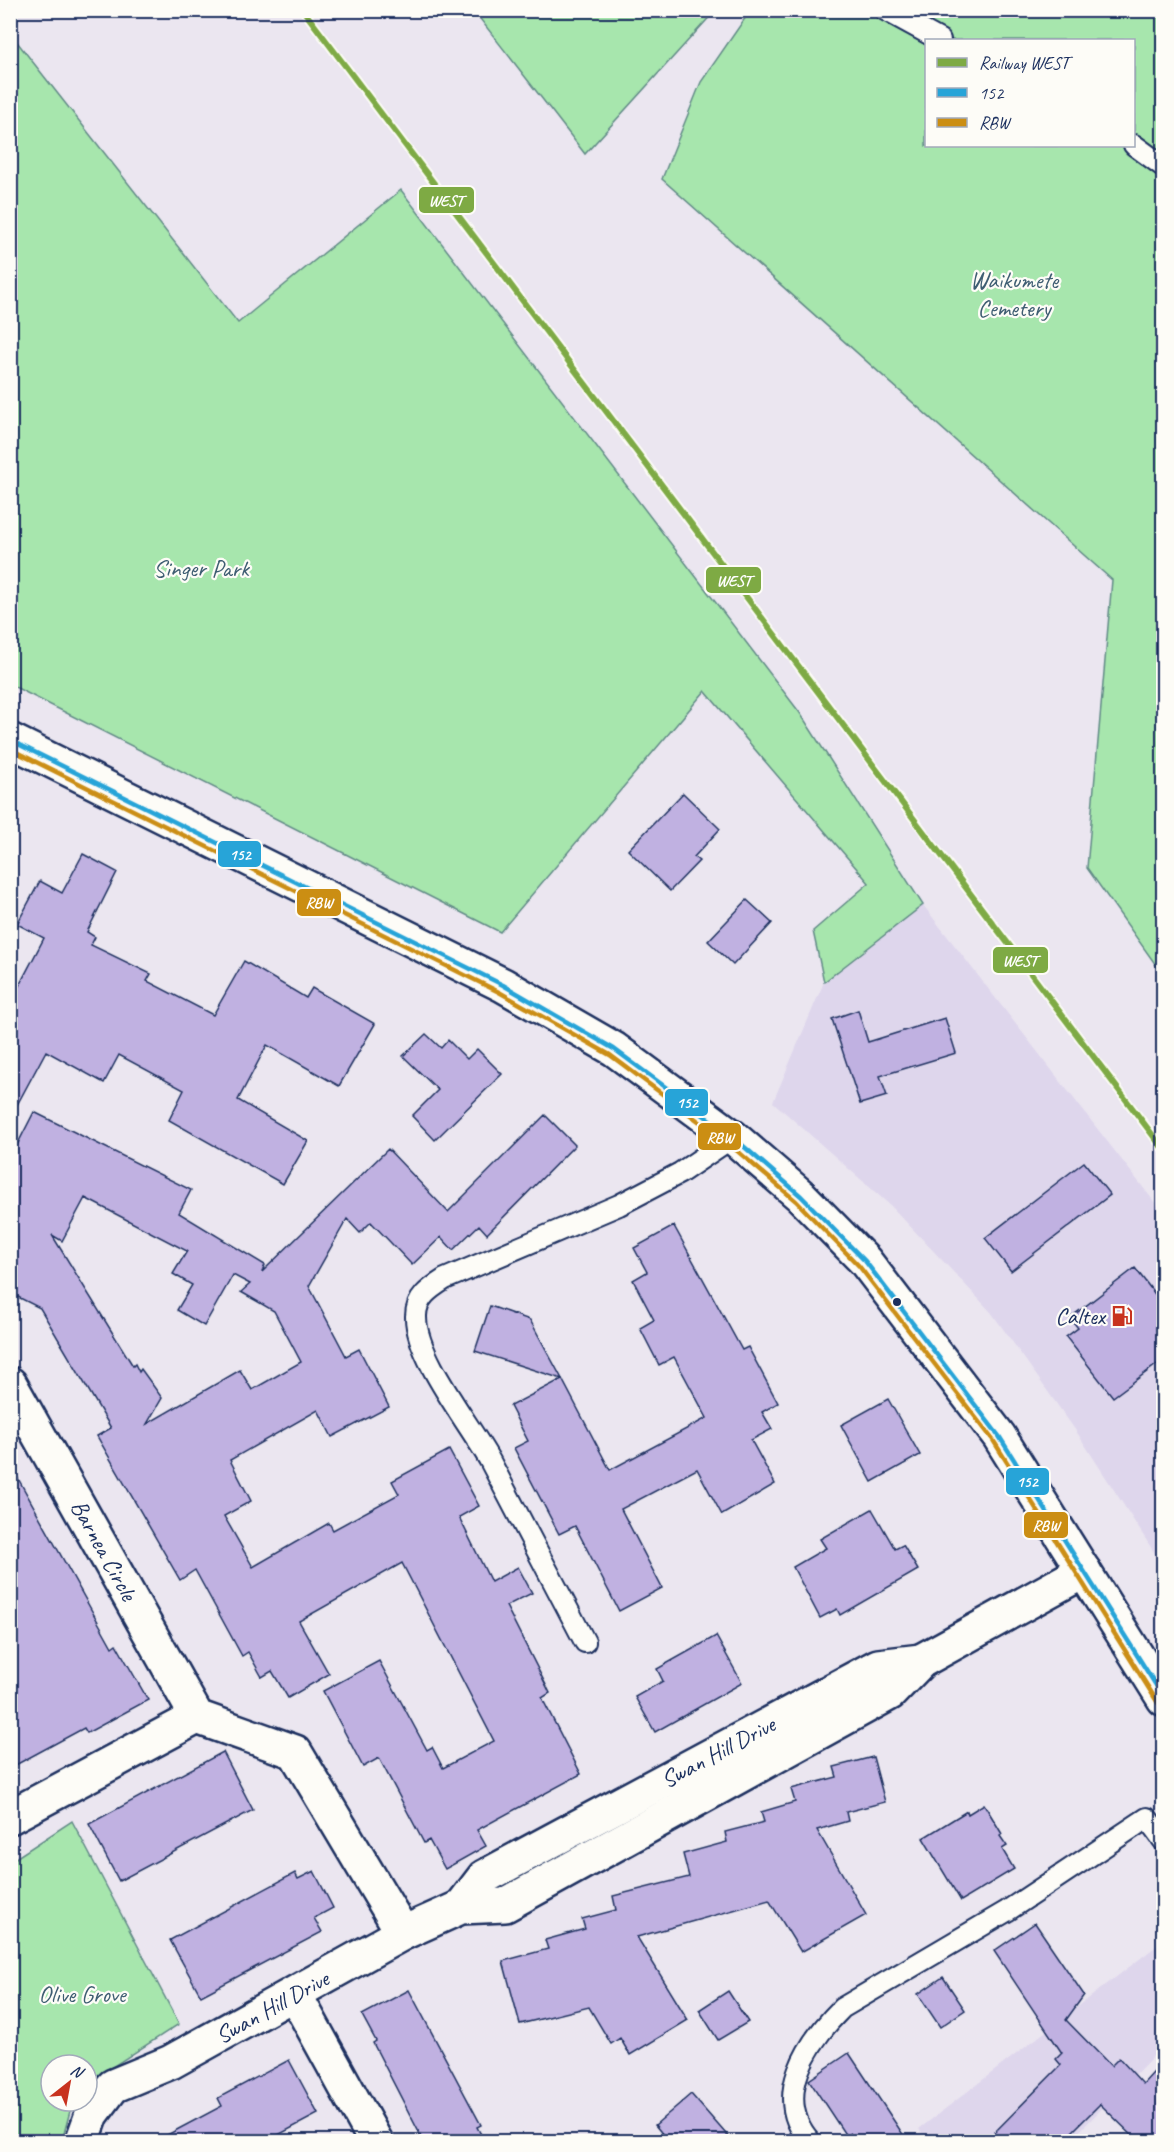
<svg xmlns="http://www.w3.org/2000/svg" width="1174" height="2152" viewBox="0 0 1174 2152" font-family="Caveat,sans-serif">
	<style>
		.built { fill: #ded6ec }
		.green { fill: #a7e6ad; stroke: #618a86; stroke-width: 1.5; fill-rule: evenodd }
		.building { fill: #c0b1e1; stroke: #1b2f5e; stroke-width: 1.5; fill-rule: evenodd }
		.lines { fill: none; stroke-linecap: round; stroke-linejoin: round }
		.service-casing { stroke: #1b2f5e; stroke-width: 24 }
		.minor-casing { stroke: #1b2f5e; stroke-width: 38 }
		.secondary-casing { stroke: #1b2f5e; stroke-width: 38 }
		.service { stroke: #fdfcf7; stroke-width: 20 }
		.minor { stroke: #fdfcf7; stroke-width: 33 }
		.secondary { stroke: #fdfcf7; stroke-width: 33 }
		.bus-1-casing { stroke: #fdfcf7; stroke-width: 9 }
		.bus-2-casing { stroke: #fdfcf7; stroke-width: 9 }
		.bus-1 { stroke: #27a4d8; stroke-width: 4.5 }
		.bus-2 { stroke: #cb8e13; stroke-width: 4.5 }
		.rail-1-casing { stroke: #fdfcf7; stroke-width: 10 }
		.rail-1 { stroke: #7eaa44; stroke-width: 6 }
		.bus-dot { fill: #1b2f5e; stroke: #fdfcf7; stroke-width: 2 }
		.labels { text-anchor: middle; stroke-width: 4.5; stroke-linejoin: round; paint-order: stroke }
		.park-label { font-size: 24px; fill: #3e5d72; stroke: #fdfcf7 }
		.poi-label { font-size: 24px; fill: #1b2f5e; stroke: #fdfcf7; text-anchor: end }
		.street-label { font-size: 24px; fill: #1b2f5e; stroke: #fdfcf7 }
		.line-badge { stroke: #fdfcf7; stroke-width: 2 }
		.badge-label { font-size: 16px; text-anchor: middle; font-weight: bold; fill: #fff }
	</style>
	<rect width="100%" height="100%" fill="#ebe6f0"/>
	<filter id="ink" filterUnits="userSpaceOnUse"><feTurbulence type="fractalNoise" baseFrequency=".0167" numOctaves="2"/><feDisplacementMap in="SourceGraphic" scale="12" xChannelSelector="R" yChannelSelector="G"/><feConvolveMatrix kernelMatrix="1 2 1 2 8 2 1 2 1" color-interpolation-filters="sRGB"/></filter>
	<g filter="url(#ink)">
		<g class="built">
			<path d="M923 905 1163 1213V1566L1076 1431 991 1312 891 1206 773 1102 824 982Z"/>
			<path d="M1163 1941V2046L1070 2141H927L919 2129Z"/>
		</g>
		<g class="green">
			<path d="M474 11H715L585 154Z"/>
			<path d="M750 11H1163V975L1087 868 1112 580 662 179 701 82ZM926 40H1134V146H926Z"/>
			<path d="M10 33 238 323 401 190 800 713 923 905 824 982 813 931 869 883 705 691 500 932 11 685Z"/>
			<path d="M72 1821 179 2024 95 2078 87 2089V2065H51V2101H77L70 2111 62 2141H12L11 1861Z"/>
		</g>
		<g class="building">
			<path d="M683 793 720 829 694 857 699 861 670 891 628 850Z"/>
			<path d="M83 854 117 872 87 932 95 937 91 945 151 974 147 981 213 1015 244 961 306 998 312 988 375 1024 339 1086 267 1045 238 1100 308 1141 283 1184 169 1120 184 1090 119 1055 104 1083 46 1051 10 1118V1003L44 938 17 924 40 881 62 893Z"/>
			<path d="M747 900 772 923 733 965 708 941Z"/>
			<path d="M858 1010 868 1042 945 1018 956 1053 880 1076 887 1096 860 1104 832 1019Z"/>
			<path d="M426 1034 441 1048 448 1040 467 1059 477 1049 502 1074 435 1140 412 1116 438 1090 403 1056Z"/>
			<path d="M34 1112 191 1190 179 1213 265 1265 262 1272 388 1149 448 1212 545 1115 575 1145 487 1234 479 1225 453 1250 441 1237 412 1265 371 1222 360 1233 347 1219 309 1286 346 1356 359 1349 389 1407 332 1437 318 1410 230 1460 251 1501 224 1516 253 1567 329 1523 333 1530 399 1494 392 1481 449 1450 479 1506 459 1517 491 1582 518 1567 532 1593 506 1606 550 1693 542 1698 581 1774 477 1830 486 1846 445 1869 429 1840 424 1843 379 1758 363 1767 323 1691 379 1661 427 1750 432 1747 443 1768 494 1741 402 1563 299 1621 329 1674 288 1698 272 1671 262 1677 248 1652 242 1656 195 1570 180 1580 97 1436 111 1428 40 1308 10 1293V1159ZM85 1198 187 1251 173 1274 192 1285 177 1310 204 1326 233 1275 250 1284 241 1292 274 1311 301 1362 252 1390 240 1370 147 1424 162 1398 141 1369 139 1372 135 1364 133 1366 52 1235 62 1241Z"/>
			<path d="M1084 1162 1110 1195 1011 1271 985 1238Z"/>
			<path d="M674 1226 742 1350 748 1347 778 1403 762 1412 772 1429 751 1440 775 1484 722 1515 697 1469 621 1509 662 1588 619 1611 575 1526 559 1534 514 1448 528 1441 510 1406 562 1379 610 1470 707 1418 674 1357 659 1365 640 1328 654 1320 633 1280 647 1272 634 1248Z"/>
			<path d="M1135 1268 1164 1306V1359L1113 1397 1066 1337 1078 1328 1070 1318Z"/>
			<path d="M490 1306 530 1320 562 1379 475 1351Z"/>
			<path d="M888 1399 920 1455 872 1482 841 1425Z"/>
			<path d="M10 1464 112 1647 116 1644 148 1700 87 1733 84 1728 10 1768Z"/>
			<path d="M872 1509 895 1549 903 1545 918 1570 840 1615 837 1609 820 1618 793 1567 826 1548 820 1539Z"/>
			<path d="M716 1636 742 1683 655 1732 635 1697 663 1681 657 1669Z"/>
			<path d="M223 1752 253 1810 119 1881 89 1824Z"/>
			<path d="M873 1757 885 1802 846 1812 848 1821 817 1830 866 1915 801 1952 769 1900 637 1937 688 2020 630 2055 620 2038 611 2044 589 2007 520 2024 503 1961 548 1949 545 1940 585 1929 582 1919 616 1910 613 1896 689 1877 683 1854 727 1842 725 1832 764 1822 761 1812 795 1802 791 1789 837 1777 834 1767Z"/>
			<path d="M984 1804 1002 1834 1000 1836 1007 1846 1002 1849 1014 1869 961 1901 923 1838 967 1811 968 1814Z"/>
			<path d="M314 1871 333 1908 314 1918 322 1932 201 1996 170 1940 295 1873 298 1879Z"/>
			<path d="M1035 1923 1084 1995 1066 2020 1111 2066 1119 2058 1143 2084 1164 2061V2142H1139L1100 2104 1062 2142H985L1061 2065 1056 2059 1062 2053 994 1951Z"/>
			<path d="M943 1977 965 2010 940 2027 918 1994Z"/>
			<path d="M409 1990 481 2125 477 2127 485 2142H424L373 2043 376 2041 362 2015Z"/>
			<path d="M728 1991 748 2022 718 2040 699 2010Z"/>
			<path d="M849 2053 908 2142H856L850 2133 846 2136 809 2080Z"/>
			<path d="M289 2060 318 2114 265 2142H154L222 2106 218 2098Z"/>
			<path d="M691 2094 733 2142H669L655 2125Z"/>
		</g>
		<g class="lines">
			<defs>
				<g id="service">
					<path d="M885 10 940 40"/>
					<path d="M1134 145 1164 167"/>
					<path d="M585 1642C553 1582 522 1521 490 1461 470 1424 415 1357 416 1316 416 1297 431 1288 445 1279L619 1205 680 1173 733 1137"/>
					<path d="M811 2142C770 2098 808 2042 842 2008L1007 1911 1147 1818 1164 1841"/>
				</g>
				<g id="minor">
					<path d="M10 1384 197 1717 295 1752 403 1933"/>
					<path d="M10 1817 197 1717"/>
					<path d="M461 1907 484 1877 878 1666 921 1661"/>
					<path d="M295 1995 376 2142"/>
					<path d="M82 2142 92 2114 113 2086 171 2062 403 1933 461 1907 505 1905 890 1693 921 1661 1084 1571"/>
				</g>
				<path id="secondary" d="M10 740 503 985 614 1049 733 1137 801 1196 865 1261 999 1436 1164 1699"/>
			</defs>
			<use href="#service" class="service-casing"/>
			<use href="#minor" class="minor-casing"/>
			<use href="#secondary" class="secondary-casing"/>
			<use href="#service" class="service"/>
			<use href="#minor" class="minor"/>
			<use href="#secondary" class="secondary"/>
			<defs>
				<path id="bus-1" d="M10 740 503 985 614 1049 733 1137 801 1196 865 1261 999 1436 1164 1698"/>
				<path id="bus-2" d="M10 749 499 992 610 1055 728 1143 796 1201 859 1266 993 1440 1158 1703"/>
			</defs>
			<use href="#bus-1" class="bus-1-casing"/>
			<use href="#bus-2" class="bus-2-casing"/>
			<use href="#bus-1" class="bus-1"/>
			<use href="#bus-2" class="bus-2"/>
			<defs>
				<path id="rail-1" d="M303 10 1164 1150"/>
			</defs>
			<use href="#rail-1" class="rail-1-casing"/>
			<use href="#rail-1" class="rail-1"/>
		</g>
	</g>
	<defs>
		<symbol id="fuel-bare" viewBox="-9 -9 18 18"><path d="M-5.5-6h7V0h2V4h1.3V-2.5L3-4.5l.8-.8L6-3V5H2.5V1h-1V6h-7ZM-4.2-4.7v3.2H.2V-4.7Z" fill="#c8321e" stroke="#fdfcf7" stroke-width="2.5" paint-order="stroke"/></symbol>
	</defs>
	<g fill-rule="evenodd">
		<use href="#fuel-bare" x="1107" y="1301" width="30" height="30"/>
	</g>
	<circle class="bus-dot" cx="897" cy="1302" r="5"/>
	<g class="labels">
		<g class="park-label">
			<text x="1014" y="288">Waikumete<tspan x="1014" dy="28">Cemetery</tspan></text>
			<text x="201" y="576">Singer Park</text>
			<text x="82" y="2002">Olive Grove</text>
		</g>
		<g class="poi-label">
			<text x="1105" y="1324">Caltex</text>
		</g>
		<g class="street-label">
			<text transform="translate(104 1550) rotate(61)" y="8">Barnea Circle</text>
			<text transform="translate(718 1752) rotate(-28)" y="8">Swan Hill Drive</text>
			<text transform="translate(272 2007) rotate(-29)" y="8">Swan Hill Drive</text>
		</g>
	</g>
	<g class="line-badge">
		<rect x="418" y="186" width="57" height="28" rx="6" fill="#7eaa44"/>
		<rect x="705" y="566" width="57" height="28" rx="6" fill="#7eaa44"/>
		<rect x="217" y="840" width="45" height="28" rx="6" fill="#27a4d8"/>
		<rect x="296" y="888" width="46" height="29" rx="6" fill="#cb8e13"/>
		<rect x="992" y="946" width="57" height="28" rx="6" fill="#7eaa44"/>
		<rect x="664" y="1088" width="45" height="29" rx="6" fill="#27a4d8"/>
		<rect x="697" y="1122" width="45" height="29" rx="6" fill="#cb8e13"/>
		<rect x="1005" y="1467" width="45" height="29" rx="6" fill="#27a4d8"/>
		<rect x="1023" y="1511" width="46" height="28" rx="6" fill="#cb8e13"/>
	</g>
	<g class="badge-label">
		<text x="446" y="206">WEST</text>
		<text x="734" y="586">WEST</text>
		<text x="240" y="860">152</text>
		<text x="319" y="908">RBW</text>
		<text x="1020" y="966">WEST</text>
		<text x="687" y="1108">152</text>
		<text x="720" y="1143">RBW</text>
		<text x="1027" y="1487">152</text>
		<text x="1046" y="1531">RBW</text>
	</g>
	<rect width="1174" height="2152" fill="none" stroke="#fdfcf7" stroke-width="36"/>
	<rect x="18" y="18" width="1138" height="2116" fill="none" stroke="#1b2f5e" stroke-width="2" filter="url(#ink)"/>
	<rect x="925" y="39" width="210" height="108" fill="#fdfcf7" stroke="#a3aaba" stroke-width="1.5"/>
	<rect x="937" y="58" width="30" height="9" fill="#7eaa44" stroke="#a3aaba" stroke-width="1.5"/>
	<text x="979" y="69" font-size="18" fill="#1b2f5e">Railway WEST</text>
	<rect x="937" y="88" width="30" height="9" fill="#27a4d8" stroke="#a3aaba" stroke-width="1.5"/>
	<text x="979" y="99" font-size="18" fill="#1b2f5e">152</text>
	<rect x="937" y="118" width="30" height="9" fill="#cb8e13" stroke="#a3aaba" stroke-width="1.5"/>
	<text x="979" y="129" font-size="18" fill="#1b2f5e">RBW</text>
	<g transform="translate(69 2083) rotate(31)"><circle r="28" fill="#fdfcf7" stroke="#a3aaba" stroke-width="1.5"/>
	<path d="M0-4.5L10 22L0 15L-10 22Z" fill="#c8321e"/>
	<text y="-9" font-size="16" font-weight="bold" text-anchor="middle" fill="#1b2f5e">N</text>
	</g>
</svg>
